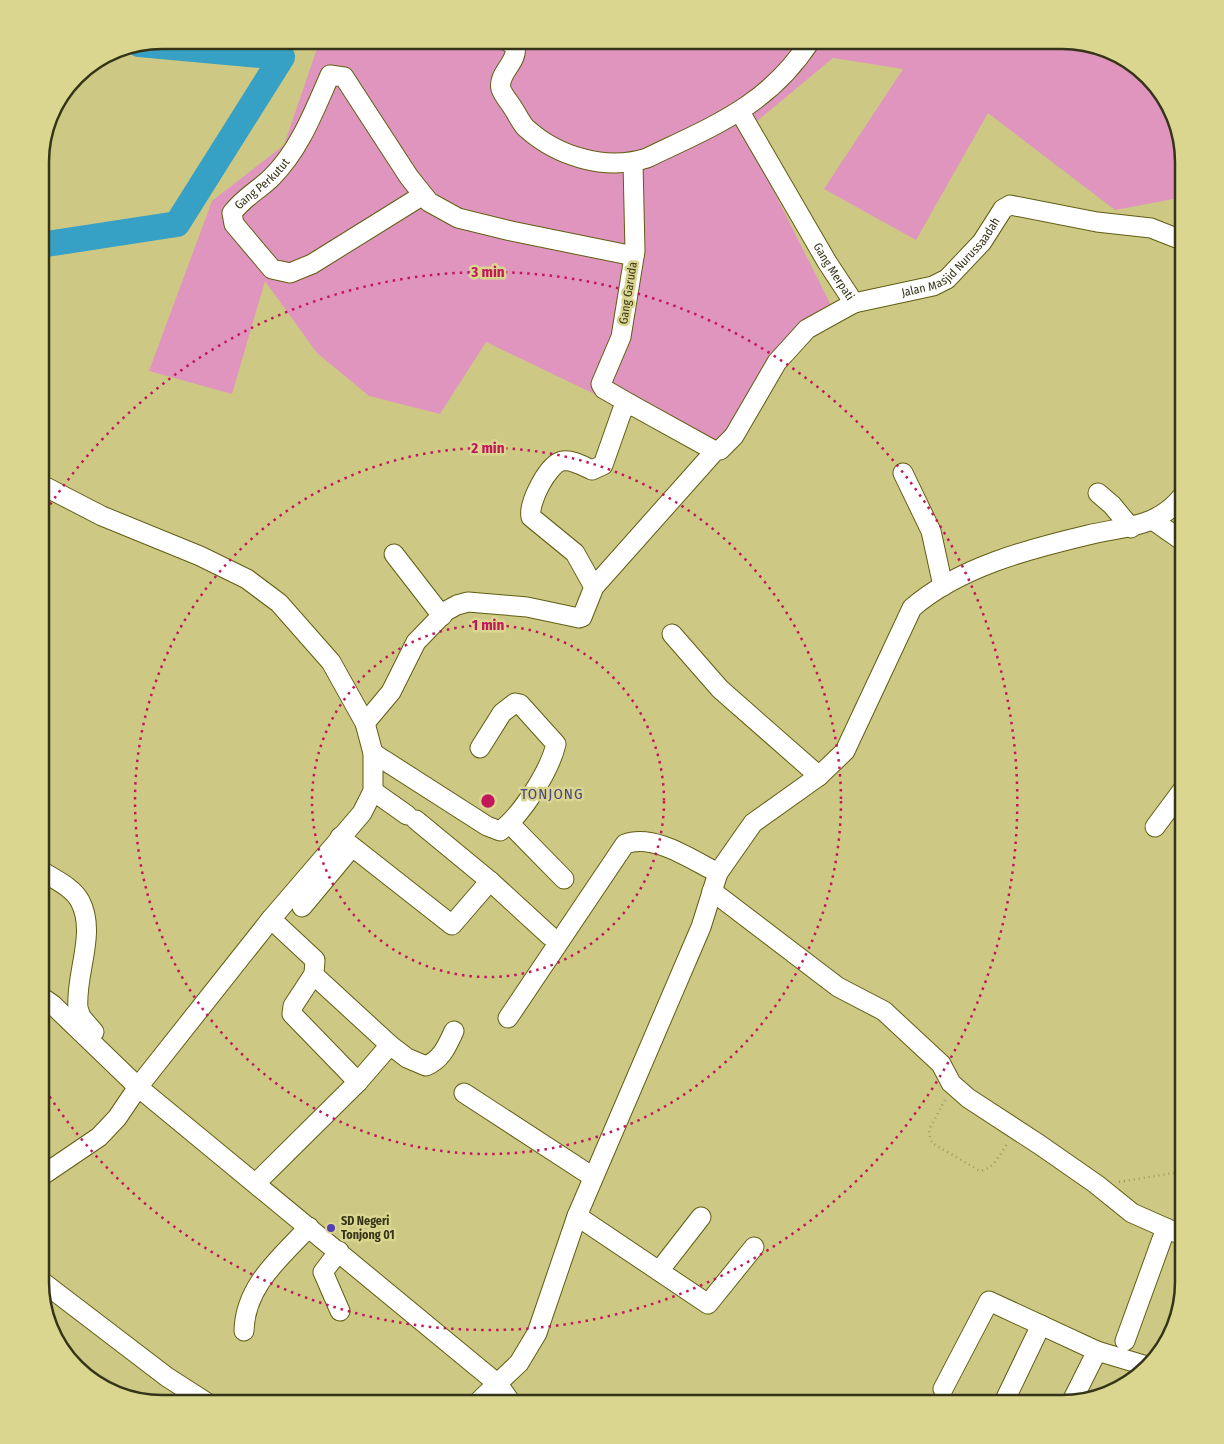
<svg xmlns="http://www.w3.org/2000/svg" width="1224" height="1444" viewBox="0 0 1224 1444" font-family="'Fira Sans Condensed',sans-serif">
	<style>
		.green { fill: #e095be }
		.lines { fill: none; stroke-linecap: round; stroke-linejoin: round }
		.river { stroke: #37a0c5; stroke-width: 26 }
		.minor-casing { stroke: #615d14; stroke-width: 21 }
		.path { stroke: #9d9a62; stroke-width: 2.5; stroke-dasharray: 1 4; stroke-linecap: butt }
		.minor { stroke: #fff; stroke-width: 19 }
		.ring { fill: none; stroke: #c2185b; stroke-width: 2.5; stroke-dasharray: 2.5 5 }
		.poi-dot { fill: #543db5; stroke: #dad690; stroke-width: 2 }
		.labels { text-anchor: middle; stroke-width: 5; stroke-linejoin: round; paint-order: stroke }
		.street-label { font-size: 12px; fill: #363418; stroke: #dad690 }
		.poi-label { font-size: 12px; font-weight: bold; fill: #363418; stroke: #dad690; text-anchor: start }
		.quarter-label { font-size: 15px; letter-spacing: 1px; fill: #4a4482; stroke: #dad690 }
		.rim { fill: none; stroke: #363418; stroke-width: 2.5 }
		.centre { fill: #c2185b; stroke: #dad690; stroke-width: 2.5 }
		.ring-label { font-size: 15px; text-anchor: middle; font-weight: bold; fill: #c2185b; stroke: #dad690; stroke-width: 5; stroke-linejoin: round; paint-order: stroke }
	</style>
	<rect width="100%" height="100%" fill="#cdc984"/>
	<path class="green" d="M320 40H1070L1123 56 1159 88 1177 122 1184 161V197L1115 210 988 113 916 240 824 189 903 69 833 58 744 132 832 307 713 451 486 342 440 414 369 396 317 353 265 281 232 394 149 371 212 201 284 145Z"/>
	<g class="lines">
		<path class="river" d="M40 245 177 224 282 57 139 44"/>
		<defs>
			<g id="minor">
				<path d="M506 40 515 46C519 62 497 73 501 89 503 95 510 103 513 108 517 114 521 123 526 128 558 157 606 171 647 158 715 125 768 106 811 40"/>
				<path id="s1" d="M740 112 827 262 854 303"/>
				<path d="M633 163 635 251 621 337 601 384 604 389 630 404 715 451"/>
				<path id="s2" d="M423 195 312 264 290 273 272 269 234 224 232 213C244 197 259 190 272 177 300 149 314 111 330 75L344 77 409 177 429 202 458 218 511 231 634 256"/>
				<path d="M903 473 931 531 943 586"/>
				<path d="M40 484 102 516 200 556 247 579 279 603 331 662 365 723 373 753V791L362 813 271 919 138 1087 498 1384 512 1404"/>
				<path d="M1098 493 1112 505 1131 528"/>
				<path d="M1154 521 1184 542"/>
				<path d="M394 554 442 616"/>
				<path d="M594 587 575 553 531 517C528 503 548 464 562 461 572 459 583 466 592 470L603 465 622 411 630 404"/>
				<path d="M672 634 720 689 819 776"/>
				<path id="s3" d="M365 723 391 692 416 642 446 611 457 605 468 602 527 607 579 618 582 617 594 587 715 451 720 450 734 436 777 362 807 329 854 303 933 286 947 279 982 242 1003 209 1010 205 1097 222 1151 228 1184 241"/>
				<path d="M373 753 487 826 500 831C522 815 550 770 556 744L520 704 515 703 502 713 480 748"/>
				<path d="M373 791 407 815"/>
				<path d="M416 820 490 881 550 936"/>
				<path d="M510 824 564 879"/>
				<path d="M1155 827 1184 788"/>
				<path d="M340 837 452 925 490 881"/>
				<path d="M40 870C52 878 73 887 80 901 97 933 75 974 78 1008L81 1017 94 1032"/>
				<path d="M712 891 838 987 884 1011 941 1064 951 1083 968 1098 1040 1145 1096 1184 1132 1213 1184 1236"/>
				<path d="M302 907 352 847"/>
				<path d="M271 919 315 960 314 974 316 977 390 1045 407 1058 426 1066C442 1059 447 1046 454 1031"/>
				<path d="M314 974 293 1006 292 1014 358 1082"/>
				<path d="M508 1018 625 844C654 833 692 860 718 873"/>
				<path d="M464 1093 593 1177"/>
				<path d="M40 1177 99 1137 117 1118 138 1087 53 1005 40 996"/>
				<path d="M256 1183 358 1082 390 1045"/>
				<path d="M577 1216 708 1304 754 1247"/>
				<path d="M339 1251 323 1272 340 1311"/>
				<path d="M659 1271 701 1217"/>
				<path d="M40 1280 167 1377 209 1404"/>
				<path d="M244 1331C245 1286 280 1258 309 1227"/>
				<path d="M1125 1341 1166 1228"/>
				<path d="M943 1389 989 1301 1097 1351 1147 1366"/>
				<path d="M1071 1403 1097 1351"/>
				<path d="M476 1404 519 1363 537 1333 577 1216 701 927 718 873 753 823 819 776 845 751 912 608C959 567 1029 549 1088 535 1125 526 1159 528 1184 494"/>
				<path d="M1003 1404 1041 1325"/>
			</g>
		</defs>
		<use href="#minor" class="minor-casing"/>
		<g class="path">
			<path d="M945 1100 930 1128 929 1133 932 1143 980 1171C994 1169 1001 1153 1008 1142"/>
			<path d="M1119 1182 1173 1173 1184 1176"/>
		</g>
		<use href="#minor" class="minor"/>
	</g>
	<g class="ring">
		<circle cx="488" cy="801" r="176"/>
		<circle cx="488" cy="801" r="353"/>
		<path d="M42 517A529 529 0 1 1 42 1085"/>
	</g>
	<circle class="poi-dot" cx="331" cy="1228" r="5"/>
	<g class="labels">
		<g class="street-label">
			<text dy="4" stroke="none"><textPath href="#s2" startOffset="285">Gang Perkutut</textPath></text>
			<text dy="4" stroke="none"><textPath href="#s3" startOffset="814">Jalan Masjid Nurussaadah</textPath></text>
			<text dy="4" stroke="none"><textPath href="#s1" startOffset="185">Gang Merpati</textPath></text>
			<text transform="translate(628 293) rotate(-81)" y="4">Gang Garuda</text>
		</g>
		<g class="poi-label">
			<text x="341" y="1225">SD Negeri<tspan x="341" dy="14">Tonjong 01</tspan></text>
		</g>
		<g class="quarter-label">
			<text x="552" y="799">TONJONG</text>
		</g>
	</g>
	<path d="M0 0H1224V1444H0ZM162 49H1062A113 113 0 0 1 1175 162V1282A113 113 0 0 1 1062 1395H162A113 113 0 0 1 49 1282V162A113 113 0 0 1 162 49Z" fill="#dad690" fill-rule="evenodd"/>
	<path class="rim" d="M162 49H1062A113 113 0 0 1 1175 162V1282A113 113 0 0 1 1062 1395H162A113 113 0 0 1 49 1282V162A113 113 0 0 1 162 49Z"/>
	<circle cx="488" cy="801" r="8" class="centre"/>
	<g class="ring-label">
		<text x="488" y="277">3 min</text>
		<text x="488" y="453">2 min</text>
		<text x="488" y="630">1 min</text>
	</g>
</svg>
